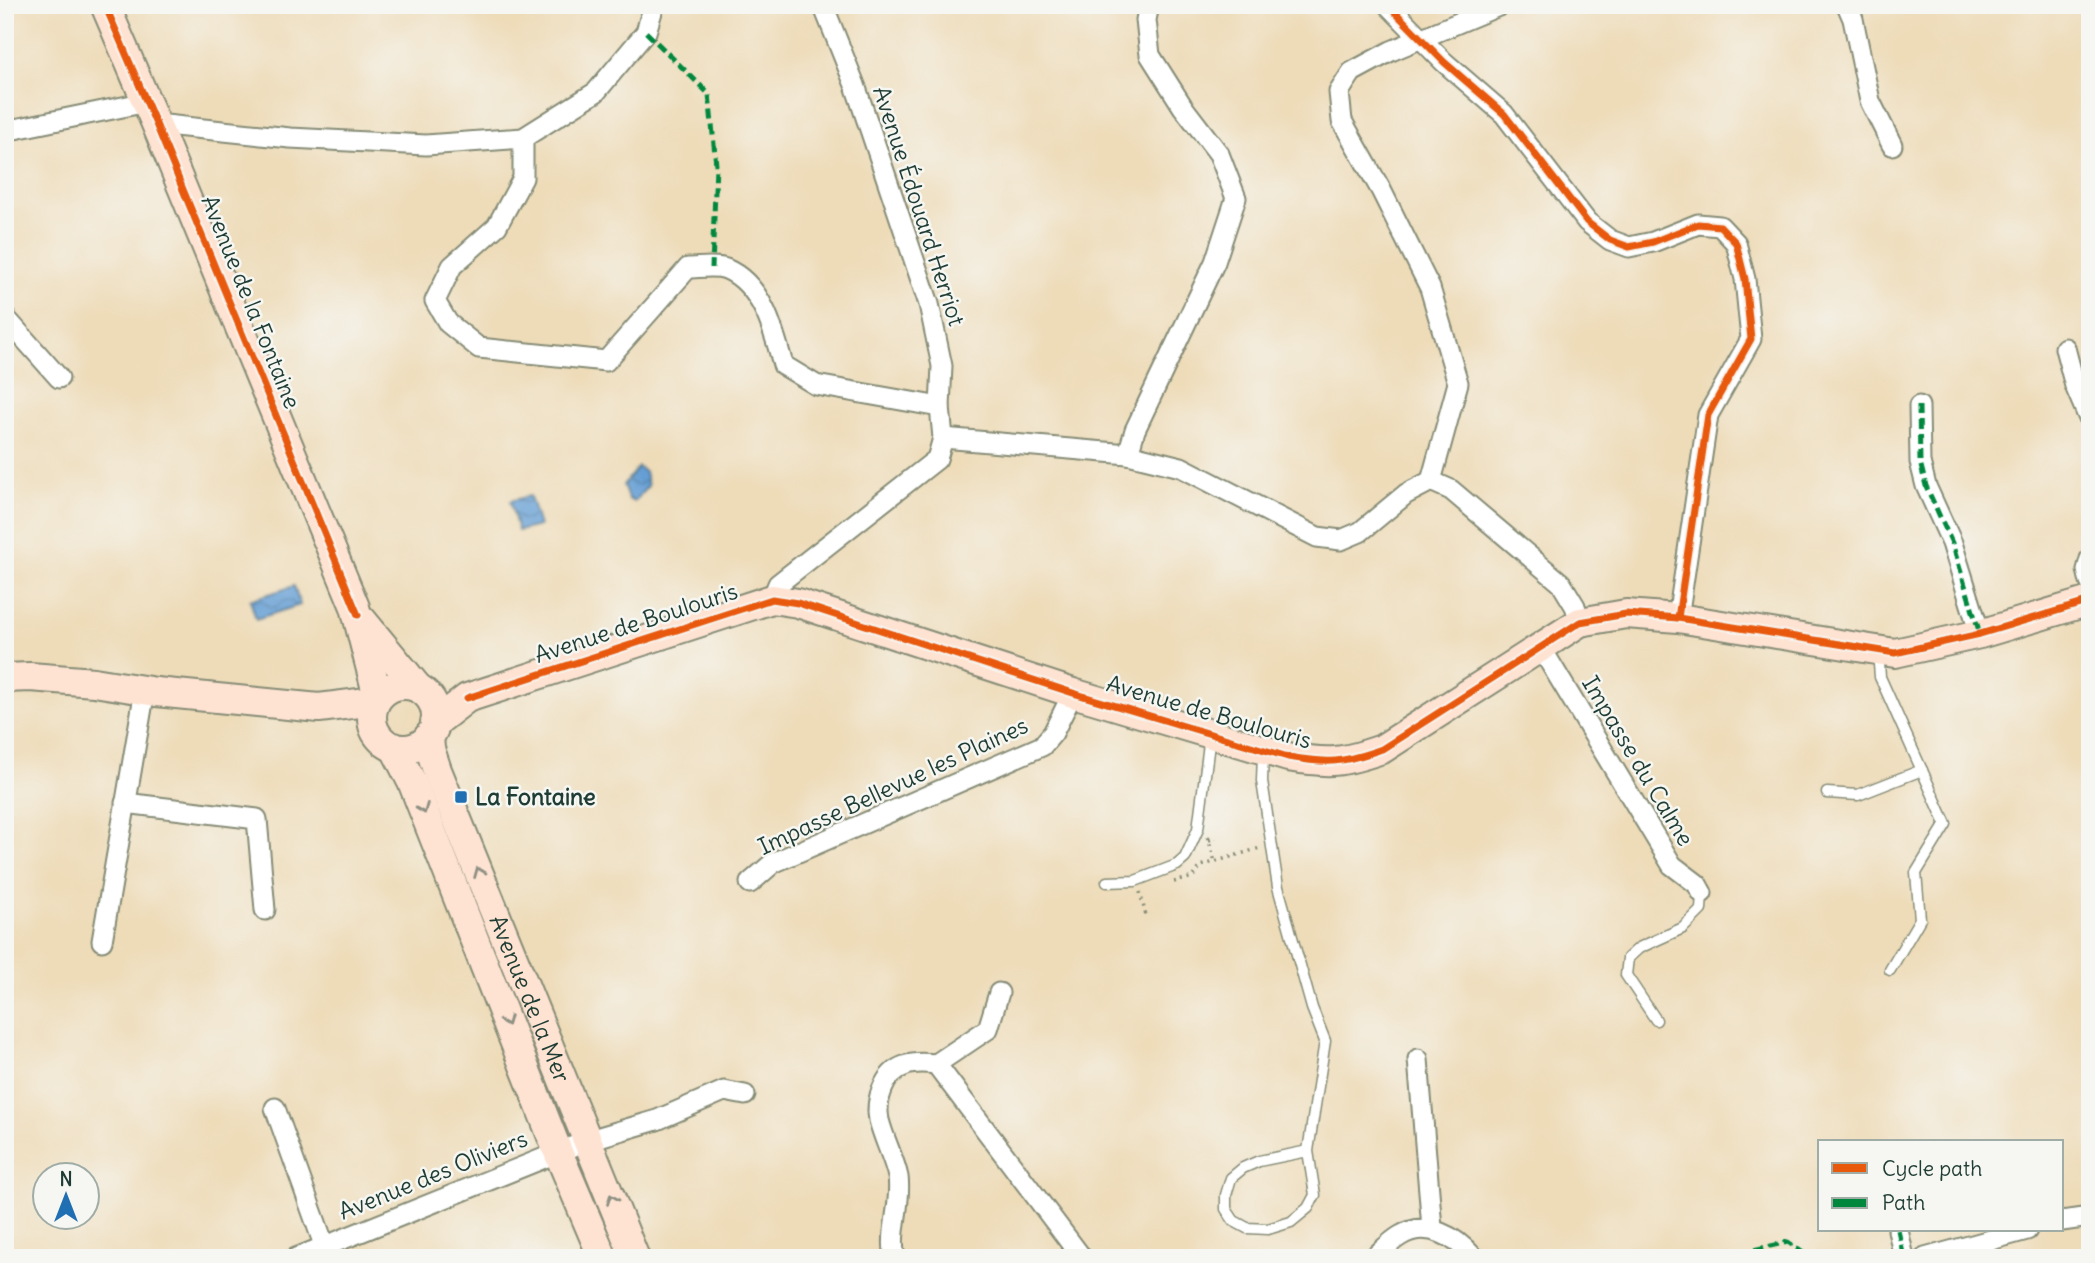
<svg xmlns="http://www.w3.org/2000/svg" width="2095" height="1263" viewBox="0 0 2095 1263" font-family="Delius,sans-serif">
	<style>
		.water { fill: url(#water-waves); stroke: #426e84; stroke-width: 2 }
		.lines { fill: none; stroke-linecap: round; stroke-linejoin: round }
		.lane-casing { stroke: #868c76; stroke-width: 13 }
		.street-casing { stroke: #868c76; stroke-width: 23 }
		.secondary-casing { stroke: #868c76; stroke-width: 32 }
		.path { stroke: #868c76; stroke-width: 3.5; stroke-dasharray: 2 5; stroke-linecap: butt }
		.lane { stroke: #fff; stroke-width: 10 }
		.street { stroke: #fff; stroke-width: 19 }
		.secondary { stroke: #fee3d2; stroke-width: 28 }
		.quiet { stroke: #00873e; stroke-width: 5; stroke-dasharray: 10 5; stroke-linecap: butt }
		.cycleway-casing { stroke: #f6f6f2; stroke-width: 11 }
		.cycleway { stroke: #e8590c; stroke-width: 7 }
		.oneway { stroke: #8e9083 }
		.poi-dot { fill: #1f6fb2; stroke: #f6f6f2; stroke-width: 2.5 }
		.labels { text-anchor: middle; stroke-width: 5; stroke-linejoin: round; paint-order: stroke }
		.street-label { font-size: 23px; fill: #1f3d34; stroke: #f6f6f2 }
		.poi-label { font-size: 23px; font-weight: bold; fill: #1f3d34; stroke: #f6f6f2; text-anchor: start }
	</style>
	<defs>
		<pattern id="water-waves" width="16" height="10" patternUnits="userSpaceOnUse" patternTransform="scale(1.75)"><rect width="16" height="10" fill="#659ed4"/><path d="M0 5q4-4 8 0t8 0" fill="none" stroke="#5382ad"/></pattern>
	</defs>
	<rect width="100%" height="100%" fill="#f6f6f2"/>
	<filter id="ink" filterUnits="userSpaceOnUse"><feTurbulence type="fractalNoise" baseFrequency=".0143" numOctaves="2"/><feDisplacementMap in="SourceGraphic" scale="14" xChannelSelector="R" yChannelSelector="G"/><feConvolveMatrix kernelMatrix="1 2 1 2 8 2 1 2 1" color-interpolation-filters="sRGB"/></filter>
	<filter id="wash" filterUnits="userSpaceOnUse"><feTurbulence type="fractalNoise" baseFrequency=".00686" numOctaves="4" result="noise"/><feDisplacementMap in="SourceGraphic" scale="28" xChannelSelector="R" yChannelSelector="G"/><feGaussianBlur stdDeviation="1.57" result="paint"/><feColorMatrix in="noise" values="0 0 0 0 0 0 0 0 0 0 0 0 0 0 0 0 0 1.4 0 .05"/><feComposite in="paint" operator="in"/></filter>
	<g filter="url(#wash)">
		<rect width="100%" height="100%" fill="#eedcb9"/>
		<g class="water">
			<path d="M638 467 645 472 648 486 634 502 628 499 623 485Z"/>
			<path d="M530 496 539 526 518 531 510 501Z"/>
			<path d="M294 586 300 605 256 619 250 600Z"/>
		</g>
	</g>
	<g filter="url(#ink)">
		<g class="lines">
			<defs>
				<g id="lane">
					<path d="M1878 651 1880 677 1946 824 1916 873 1920 919 1890 970"/>
					<path d="M1263 754 1262 781 1278 887 1312 1008 1325 1041 1308 1151 1315 1195 1308 1208 1291 1222 1268 1229 1247 1228 1234 1221 1226 1209V1195L1231 1178 1243 1168 1259 1161 1308 1151"/>
					<path d="M1827 793 1858 795 1922 770"/>
					<path d="M1107 882 1135 881 1177 865 1185 858 1198 829 1210 736"/>
					<path d="M1656 1020 1626 975 1628 958 1639 948 1683 928 1701 910 1702 893"/>
				</g>
				<g id="street">
					<path d="M1388 5 1444 62 1504 114 1587 222 1610 240 1629 247 1653 242 1698 224 1720 226 1736 243 1745 279 1751 339 1708 415 1678 618"/>
					<path d="M1847 5 1853 19 1870 101 1892 145"/>
					<path d="M156 124 290 138 426 145 523 138 596 92 646 32 654 5"/>
					<path d="M5 131 147 102"/>
					<path d="M523 138V178L497 226 452 266 435 301 448 323 479 348 606 361 688 268C699 268 716 265 726 269 762 284 774 331 783 365L816 385 940 407"/>
					<path d="M5 317 59 378"/>
					<path d="M2065 348 2075 386 2090 421"/>
					<path d="M1919 406 1920 462 1926 486 1952 543 1980 634"/>
					<path d="M943 438 1128 454 1181 467 1317 537 1341 540 1360 532 1406 494 1431 481 1451 490 1561 583 1575 606 1580 622"/>
					<path d="M1128 454 1135 430 1215 262 1236 198 1219 154 1183 107 1150 55 1146 20 1149 5"/>
					<path d="M1431 481 1458 383 1430 288 1381 190 1342 121 1339 92 1352 72 1391 51 1501 5"/>
					<path d="M2090 559 2087 570 2090 582"/>
					<path d="M772 599 778 584 937 459 943 438 940 407 942 366 929 304 855 85 823 5"/>
					<path d="M1540 646 1672 865 1697 884 1702 893"/>
					<path d="M125 803 257 819 265 910"/>
					<path d="M750 883 773 863 1042 746 1053 733 1073 693"/>
					<path d="M102 941 145 690"/>
					<path d="M1418 1059 1432 1228"/>
					<path d="M936 1064 1082 1258"/>
					<path d="M936 1064 988 1029 999 993"/>
					<path d="M275 1108 324 1245"/>
					<path d="M2062 1221 2090 1217"/>
					<path d="M1898 1230 1904 1258"/>
					<path d="M296 1258 589 1140 657 1120 724 1091 745 1095"/>
					<path d="M895 1258C889 1232 902 1204 898 1177 894 1158 884 1140 879 1120 875 1101 884 1073 904 1066 913 1062 927 1063 936 1064"/>
					<path d="M1373 1258C1382 1251 1390 1242 1400 1236 1427 1219 1456 1237 1474 1258"/>
					<path d="M1925 1258 2027 1230"/>
				</g>
				<g id="secondary">
					<path d="M105 5 156 124 355 607 378 697"/>
					<path d="M362 620 418 688"/>
					<path d="M5 678 30 677 94 682 156 692 319 708 375 701"/>
					<circle cx="404" cy="717" r="32"/>
					<path d="M435 723 467 698 772 599 798 603 1073 693 1288 757C1329 764 1342 763 1382 749L1580 622 1626 614 1678 618 1895 653 1980 634 2090 601"/>
					<path id="s1" d="M429 736 430 749 437 770 635 1258"/>
					<path d="M394 747 413 784 558 1152 603 1258"/>
				</g>
			</defs>
			<use href="#lane" class="lane-casing"/>
			<use href="#street" class="street-casing"/>
			<use href="#secondary" class="secondary-casing"/>
			<g class="path">
				<path d="M1208 837 1215 862"/>
				<path d="M1209 840 1216 838"/>
				<path d="M1174 882 1193 877 1201 866 1260 848"/>
				<path d="M1140 892 1146 916"/>
			</g>
			<use href="#lane" class="lane"/>
			<use href="#street" class="street"/>
			<use href="#secondary" class="secondary"/>
			<g class="quiet">
				<path d="M646 32 709 94 716 165 712 268"/>
				<path d="M1919 406 1920 462 1926 486 1952 543 1980 634"/>
				<path d="M1898 1230 1904 1258"/>
				<path d="M1680 1258 1736 1254 1788 1242 1810 1258"/>
			</g>
			<defs>
				<g id="cycleway">
					<path d="M105 5 156 124 358 615"/>
					<path d="M1388 5 1444 62 1504 114 1587 222 1610 240 1629 247 1653 242 1698 224 1720 226 1736 243 1745 279 1751 339 1708 415 1678 618"/>
					<path d="M467 698 772 599 798 603 1073 693 1288 757C1329 764 1342 763 1382 749L1580 622 1626 614 1678 618 1895 653 1980 634 2090 601"/>
				</g>
			</defs>
			<use href="#cycleway" class="cycleway-casing"/>
			<use href="#cycleway" class="cycleway"/>
		</g>
		<defs><path id="oneway-chevron" d="M-2-3.5L2.5 0L-2 3.5" fill="none" stroke-width="1.6" stroke-linecap="round" stroke-linejoin="round" transform="scale(1.75)"/></defs>
		<g class="oneway">
			<use href="#oneway-chevron" transform="translate(423 809) rotate(68)"/>
			<use href="#oneway-chevron" transform="translate(479 872) rotate(-112)"/>
			<use href="#oneway-chevron" transform="translate(506 1021) rotate(68)"/>
			<use href="#oneway-chevron" transform="translate(612 1199) rotate(-111)"/>
		</g>
	</g>
	<rect class="poi-dot" x="454" y="790" width="14" height="14" rx="3.5"/>
	<g class="labels">
		<g class="street-label">
			<text transform="translate(919 206) rotate(72)" y="8">Avenue Édouard Herriot</text>
			<text transform="translate(251 302) rotate(68)" y="8">Avenue de la Fontaine</text>
			<text transform="translate(636 623) rotate(-18)" y="8">Avenue de Boulouris</text>
			<text transform="translate(1209 712) rotate(16)" y="8">Avenue de Boulouris</text>
			<text transform="translate(1638 761) rotate(59)" y="8">Impasse du Calme</text>
			<text transform="translate(893 786) rotate(-25)" y="8">Impasse Bellevue les Plaines</text>
			<text dy="8" stroke="none"><textPath href="#s1" startOffset="282">Avenue de la Mer</textPath></text>
			<text transform="translate(433 1175) rotate(-22)" y="8">Avenue des Oliviers</text>
		</g>
		<g class="poi-label">
			<text x="475" y="805">La Fontaine</text>
		</g>
	</g>
	<rect width="2095" height="1263" fill="none" stroke="#f6f6f2" stroke-width="28"/>
	<rect x="1818" y="1140" width="245" height="91" fill="#f6f6f2" stroke="#a0aca6" stroke-width="2"/>
	<rect x="1832" y="1163" width="35" height="10" fill="#e8590c" stroke="#a0aca6" stroke-width="2"/>
	<text x="1882" y="1176" font-size="21" fill="#1f3d34">Cycle path</text>
	<rect x="1832" y="1198" width="35" height="10" fill="#00873e" stroke="#a0aca6" stroke-width="2"/>
	<text x="1882" y="1210" font-size="21" fill="#1f3d34">Path</text>
	<g transform="translate(66 1196)"><circle r="33" fill="#f6f6f2" stroke="#a0aca6" stroke-width="2"/>
	<path d="M0-5L12 26L0 18L-12 26Z" fill="#1f6fb2"/>
	<text y="-10" font-size="19" font-weight="bold" text-anchor="middle" fill="#1f3d34">N</text>
	</g>
</svg>
